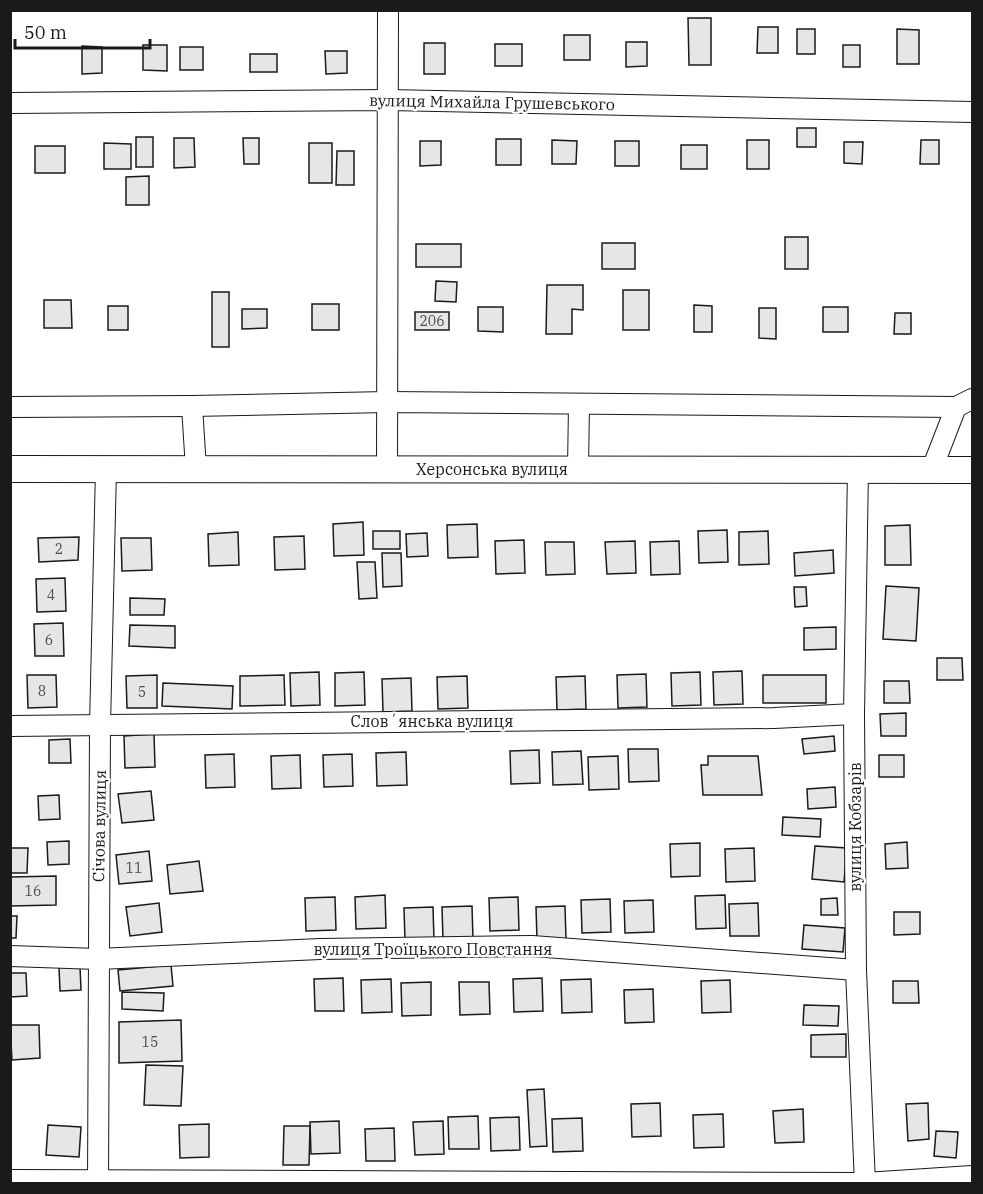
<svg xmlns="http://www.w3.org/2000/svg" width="983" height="1194" viewBox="0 0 983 1194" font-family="'IBM Plex Serif',serif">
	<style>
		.building { fill: #e6e6e6; stroke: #1a1a1a; stroke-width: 1.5 }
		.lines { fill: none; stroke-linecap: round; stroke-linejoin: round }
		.minor-casing { stroke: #1a1a1a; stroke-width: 22 }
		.major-casing { stroke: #1a1a1a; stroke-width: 28 }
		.minor { stroke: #fff; stroke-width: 20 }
		.major { stroke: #fff; stroke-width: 26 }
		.labels { text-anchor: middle; stroke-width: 4.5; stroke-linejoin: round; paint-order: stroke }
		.number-label { font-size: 14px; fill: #4d4d4d }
		.street-label { font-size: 16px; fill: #1a1a1a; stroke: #fff }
	</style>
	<rect width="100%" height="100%" fill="#fff"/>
	<g class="building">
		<path d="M688 18H711V65H689Z"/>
		<path d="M758 27H778V53H757Z"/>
		<rect x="797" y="29" width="18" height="25"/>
		<path d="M897 29 919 30V64H897Z"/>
		<rect x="564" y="35" width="26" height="25"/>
		<path d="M626 42H647V66L626 67Z"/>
		<rect x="424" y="43" width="21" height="31"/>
		<rect x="495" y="44" width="27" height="22"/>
		<path d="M143 45H167V71L143 70Z"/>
		<rect x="843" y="45" width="17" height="22"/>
		<path d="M82 46 102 47V73L82 74Z"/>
		<rect x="180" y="47" width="23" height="23"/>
		<path d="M325 51H347V73L326 74Z"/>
		<rect x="250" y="54" width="27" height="18"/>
		<rect x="797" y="128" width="19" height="19"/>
		<rect x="136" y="137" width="17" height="30"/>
		<path d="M174 138H194L195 167 174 168Z"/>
		<path d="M243 138H259V164H244Z"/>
		<rect x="496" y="139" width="25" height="26"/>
		<path d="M552 140 577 141 576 164H552Z"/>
		<rect x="747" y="140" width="22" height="29"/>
		<path d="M921 140H939V164H920Z"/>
		<path d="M420 141H441V165L420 166Z"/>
		<rect x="615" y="141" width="24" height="25"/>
		<path d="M844 142H863L862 164 844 163Z"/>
		<path d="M104 143 131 144V169H104Z"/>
		<rect x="309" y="143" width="23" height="40"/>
		<rect x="681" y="145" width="26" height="24"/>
		<rect x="35" y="146" width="30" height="27"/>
		<path d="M337 151H354V185H336Z"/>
		<path d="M149 176V205H126V177Z"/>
		<rect x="785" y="237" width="23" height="32"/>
		<rect x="602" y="243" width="33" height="26"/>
		<rect x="416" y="244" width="45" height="23"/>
		<path d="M436 281 457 282 456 302 435 301Z"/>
		<path d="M547 285H583V310L572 309V334H546Z"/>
		<rect x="623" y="290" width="26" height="40"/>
		<rect x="212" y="292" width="17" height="55"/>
		<path d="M44 300H71L72 328H44Z"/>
		<rect x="312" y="304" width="27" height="26"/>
		<path d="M694 305 712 306V332H694Z"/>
		<rect x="108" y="306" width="20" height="24"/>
		<path d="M478 307H503V332L478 331Z"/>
		<rect x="823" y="307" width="25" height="25"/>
		<path d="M759 308H776V339L759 338Z"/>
		<path d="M242 309H267V328L242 329Z"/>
		<rect x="415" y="312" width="34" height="18"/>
		<path d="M895 313H911V334H894Z"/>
		<path d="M363 522 364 555 334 556 333 524Z"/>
		<path d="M477 524 478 557 448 558 447 525Z"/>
		<path d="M910 525 911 565H885V526Z"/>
		<path d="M727 530 728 562 699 563 698 531Z"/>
		<rect x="373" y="531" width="27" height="18"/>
		<path d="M768 531 769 564 739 565V532Z"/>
		<path d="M238 532 239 565 209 566 208 534Z"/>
		<path d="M427 533 428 556 407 557 406 534Z"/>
		<path d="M304 536 305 569 275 570 274 537Z"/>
		<path d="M79 537 78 560 39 562 38 538Z"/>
		<path d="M121 538H151L152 570 122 571Z"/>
		<path d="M524 540 525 573 496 574 495 541Z"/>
		<path d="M635 541 636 573 607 574 605 542Z"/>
		<path d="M679 541 680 574 651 575 650 542Z"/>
		<path d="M545 542H574L575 574 546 575Z"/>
		<path d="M833 550 834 573 795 576 794 553Z"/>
		<path d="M382 553H401L402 586 383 587Z"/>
		<path d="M357 562H375L377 598 359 599Z"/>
		<path d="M65 578 66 611 37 612 36 579Z"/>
		<path d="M886 586 919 588 916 641 883 639Z"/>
		<path d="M794 587H806L807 606 795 607Z"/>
		<path d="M130 598 165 599 164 615H130Z"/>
		<path d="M63 623 64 656H35L34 624Z"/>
		<path d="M130 625 175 626V648L129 646Z"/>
		<path d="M836 627V649L804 650V628Z"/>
		<path d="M937 658H962L963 680H937Z"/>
		<path d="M742 671 743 704 714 705 713 672Z"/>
		<path d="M319 672 320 705 291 706 290 673Z"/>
		<path d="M364 672 365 705 335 706V673Z"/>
		<path d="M700 672 701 705 672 706 671 673Z"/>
		<path d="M646 674 647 707 618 708 617 675Z"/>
		<path d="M27 675H56L57 707 28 708Z"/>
		<path d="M157 675V708H127L126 676Z"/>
		<path d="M284 675 285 705 240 706V676Z"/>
		<rect x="763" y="675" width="63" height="28"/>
		<path d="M467 676 468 708 438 709 437 677Z"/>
		<path d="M585 676 586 709 557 710 556 677Z"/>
		<path d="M411 678 412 711 383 712 382 679Z"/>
		<path d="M884 681H909L910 703H884Z"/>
		<path d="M163 683 233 686 232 709 162 706Z"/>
		<path d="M906 713V736H881L880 714Z"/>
		<path d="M154 734 155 767 125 768 124 736Z"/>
		<path d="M834 736 835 751 804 754 802 739Z"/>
		<path d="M70 739 71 763H49V740Z"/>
		<path d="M628 749H658L659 781 629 782Z"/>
		<path d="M539 750 540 783 511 784 510 751Z"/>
		<path d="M581 751 583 784 553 785 552 752Z"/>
		<path d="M406 752 407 785 377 786 376 753Z"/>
		<path d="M234 754 235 787 206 788 205 755Z"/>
		<path d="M352 754 353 786 324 787 323 755Z"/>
		<path d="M300 755 301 788 272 789 271 756Z"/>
		<rect x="879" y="755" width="25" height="22"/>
		<path d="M618 756 619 789 589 790 588 757Z"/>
		<path d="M708 756H758L762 795H703L701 765H708Z"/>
		<path d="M835 787 836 807 808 809 807 789Z"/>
		<path d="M151 791 154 820 122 823 118 794Z"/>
		<path d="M59 795 60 819 39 820 38 796Z"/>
		<path d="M783 817 821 819 820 837 782 835Z"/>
		<path d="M69 841V864L48 865 47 842Z"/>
		<path d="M907 842 908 868 886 869 885 844Z"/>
		<path d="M700 843V876L671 877 670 844Z"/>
		<path d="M815 846 847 848 844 882 812 879Z"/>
		<path d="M10 848H28L27 873H10Z"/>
		<path d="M754 848 755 881 726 882 725 849Z"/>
		<path d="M149 851 152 881 119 884 116 855Z"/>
		<path d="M199 861 203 891 170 894 167 865Z"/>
		<path d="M56 876V905L10 906V877Z"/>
		<path d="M385 895 386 928 356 929 355 897Z"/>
		<path d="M725 895 726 928 696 929 695 896Z"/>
		<path d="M335 897 336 930 306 931 305 898Z"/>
		<path d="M518 897 519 930 490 931 489 898Z"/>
		<path d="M837 898 838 915H821V899Z"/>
		<path d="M610 899 611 932 582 933 581 900Z"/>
		<path d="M653 900 654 932 625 933 624 901Z"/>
		<path d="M159 903 162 932 130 936 126 907Z"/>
		<path d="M758 903 759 936H730L729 904Z"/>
		<path d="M472 906 473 939 443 940 442 907Z"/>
		<path d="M565 906 566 939 537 940 536 907Z"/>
		<path d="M433 907 434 940 405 941 404 908Z"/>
		<path d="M894 912H920V934L894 935Z"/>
		<path d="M10 916H17L16 938H10Z"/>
		<path d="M804 925 845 928 843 952 802 949Z"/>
		<path d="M171 965 173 986 120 991 118 970Z"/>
		<path d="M59 967H80L81 990 60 991Z"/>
		<path d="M10 973H26L27 996 10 997Z"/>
		<path d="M343 978 344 1011H315L314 979Z"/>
		<path d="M542 978 543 1011 514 1012 513 979Z"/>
		<path d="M391 979 392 1012 362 1013 361 980Z"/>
		<path d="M591 979 592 1012 562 1013 561 980Z"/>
		<path d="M730 980 731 1012 702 1013 701 981Z"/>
		<path d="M893 981H918L919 1003H893Z"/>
		<path d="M431 982V1015L402 1016 401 983Z"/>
		<path d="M459 982H489L490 1014 460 1015Z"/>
		<path d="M653 989 654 1022 625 1023 624 990Z"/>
		<path d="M122 992 164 993 163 1011 122 1009Z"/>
		<path d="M804 1005 839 1006 838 1026 803 1025Z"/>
		<path d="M181 1020 182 1061 119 1063V1022Z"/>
		<path d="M10 1025H39L40 1058 12 1060Z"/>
		<path d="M846 1034V1057H811V1035Z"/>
		<path d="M146 1065 183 1066 181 1106 144 1105Z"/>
		<path d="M544 1089 547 1146 530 1147 527 1090Z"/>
		<path d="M660 1103 661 1136 632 1137 631 1104Z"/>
		<path d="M928 1103 929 1139 908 1141 906 1104Z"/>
		<path d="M803 1109 804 1142 775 1143 773 1111Z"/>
		<path d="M723 1114 724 1147 694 1148 693 1115Z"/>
		<path d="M478 1116 479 1149H449L448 1117Z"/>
		<path d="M519 1117 520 1150 491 1151 490 1118Z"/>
		<path d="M582 1118 583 1151 553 1152 552 1119Z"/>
		<path d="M339 1121 340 1153 311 1154 310 1122Z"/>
		<path d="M443 1121 444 1154 415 1155 413 1122Z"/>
		<path d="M209 1124V1157L180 1158 179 1125Z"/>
		<path d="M48 1125 81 1127 79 1157 46 1155Z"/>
		<path d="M284 1126H310L309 1165H283Z"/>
		<path d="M394 1128 395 1161H366L365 1129Z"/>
		<path d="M936 1131 958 1132 956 1158 934 1156Z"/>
	</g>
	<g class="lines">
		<defs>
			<g id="minor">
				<path d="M10 103 388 100 972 112"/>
				<path d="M192 406 196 469"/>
				<path d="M10 407 192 406 387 402 956 407 972 399"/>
				<path d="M387 469 388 10"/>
				<path d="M578 469 579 404"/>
				<path d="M858 469 854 714 856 970 865 1184"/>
				<path d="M932 469 956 407"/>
				<path d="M10 726 774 718 854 714"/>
				<path d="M10 956 98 959 320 949 532 946 856 970"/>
				<path d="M10 1180 865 1183 972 1176"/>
				<path d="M98 1184 100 726 106 469"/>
			</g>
			<path id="major" d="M10 469 972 470"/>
		</defs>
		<use href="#minor" class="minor-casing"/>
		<use href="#major" class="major-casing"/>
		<use href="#minor" class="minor"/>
		<use href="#major" class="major"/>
	</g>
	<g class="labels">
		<g class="number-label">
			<text x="432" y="326">206</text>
			<text x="59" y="554">2</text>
			<text x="51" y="600">4</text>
			<text x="49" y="645">6</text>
			<text x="42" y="696">8</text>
			<text x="142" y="697">5</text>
			<text x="134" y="873">11</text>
			<text x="33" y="896">16</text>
			<text x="150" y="1047">15</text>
		</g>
		<g class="street-label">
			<text transform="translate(492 102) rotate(1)" y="6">вулиця Михайла Грушевського</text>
			<text x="492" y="475">Херсонська вулиця</text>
			<text x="432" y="727">Словʼянська вулиця</text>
			<text transform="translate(99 826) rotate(-89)" y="6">Січова вулиця</text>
			<text transform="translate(855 827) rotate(-90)" y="6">вулиця Кобзарів</text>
			<text x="433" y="955">вулиця Троїцького Повстання</text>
		</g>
	</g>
	<rect width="983" height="1194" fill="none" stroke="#1a1a1a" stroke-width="24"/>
	<path d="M15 39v9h135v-9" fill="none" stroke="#1a1a1a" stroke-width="3"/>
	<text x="24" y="39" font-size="18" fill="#1a1a1a" stroke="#ffffff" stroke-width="4.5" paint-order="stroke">50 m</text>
</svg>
